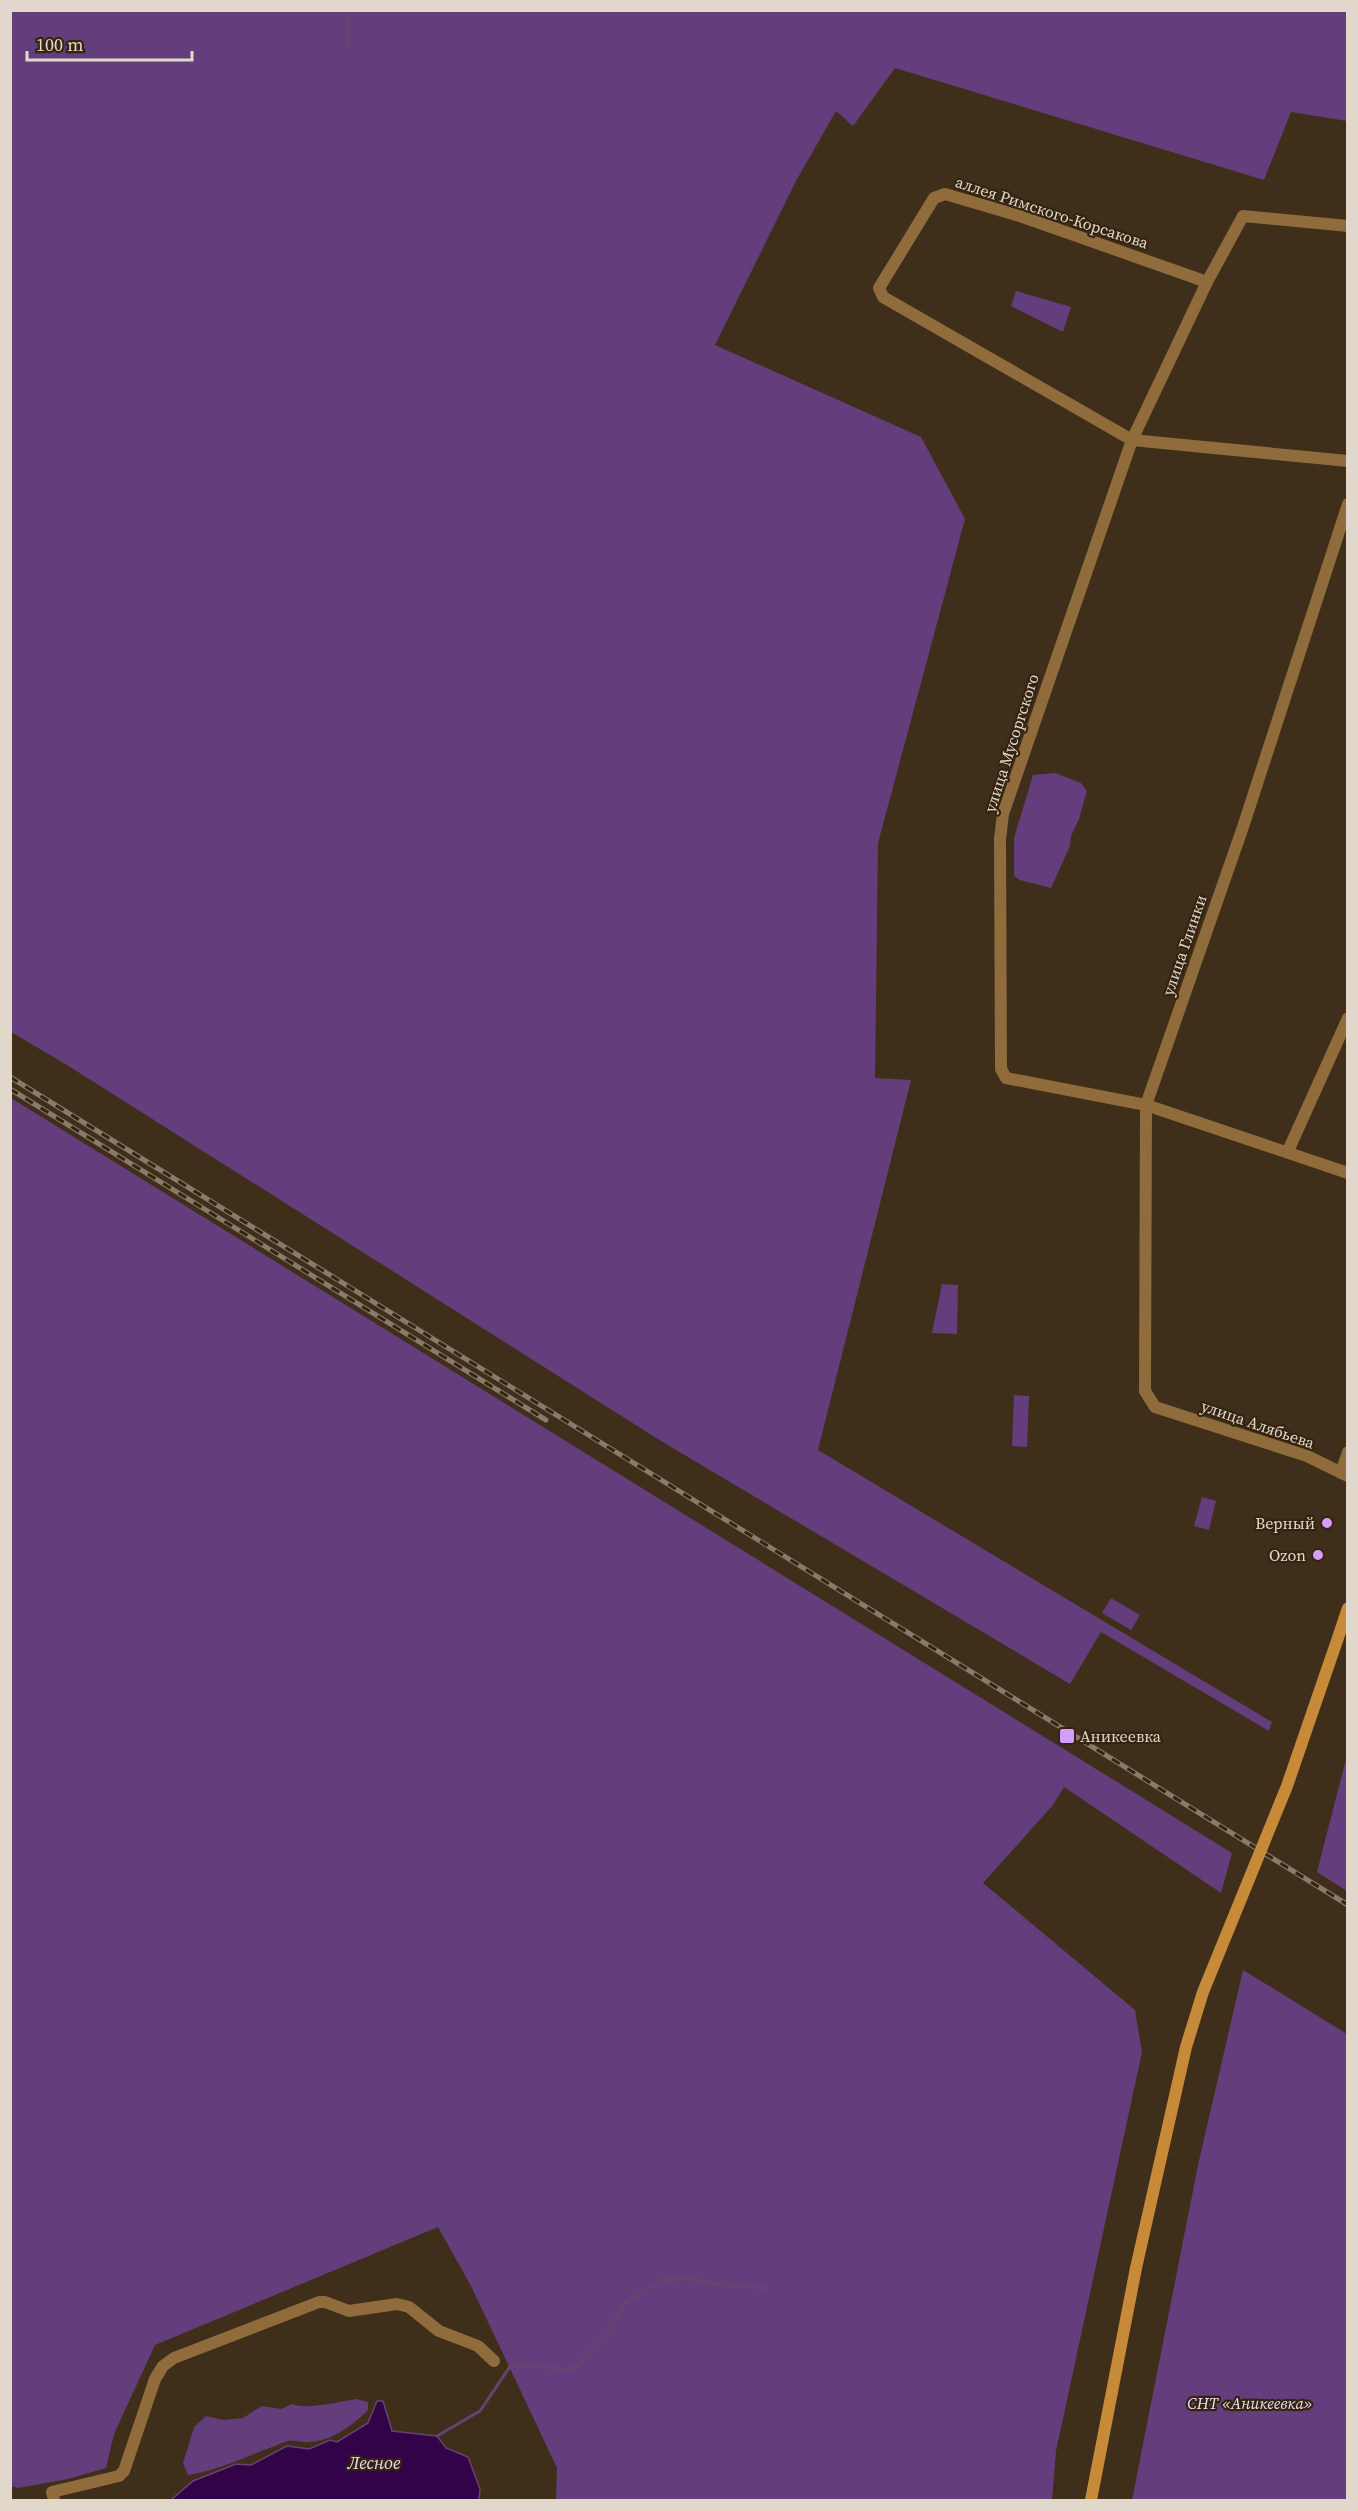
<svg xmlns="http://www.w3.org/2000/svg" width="1358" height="2511" viewBox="0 0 1358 2511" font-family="'Source Serif 4',serif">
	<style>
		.green { fill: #643e7c }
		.water { fill: #320348; stroke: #67436f; stroke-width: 1.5 }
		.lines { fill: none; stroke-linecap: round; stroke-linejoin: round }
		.stream { stroke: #67436f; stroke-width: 3 }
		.street { stroke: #906b3c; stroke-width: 12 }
		.secondary { stroke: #c68a39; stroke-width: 12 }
		.rail-casing { stroke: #897b6b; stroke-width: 5 }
		.rail { stroke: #342410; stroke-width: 3; stroke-dasharray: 9; stroke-linecap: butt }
		.secondary-bridge { stroke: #c68a39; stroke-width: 12 }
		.poi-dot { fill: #d49cfb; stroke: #342410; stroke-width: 2 }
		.labels { text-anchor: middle; stroke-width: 4.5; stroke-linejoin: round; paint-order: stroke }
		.street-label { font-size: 16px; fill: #e2d7cb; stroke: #342410 }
		.poi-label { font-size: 16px; fill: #e2d7cb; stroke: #342410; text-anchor: end }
		.park-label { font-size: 16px; font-style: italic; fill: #e9def2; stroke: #342410 }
		.water-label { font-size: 18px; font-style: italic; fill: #edd6fe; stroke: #342410 }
	</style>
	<rect width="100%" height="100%" fill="#3e2e1a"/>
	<g class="green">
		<path d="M10 11H1347V121L1291 112 1264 180 895 68 853 126 836 111 796 181 715 345 921 437 965 519 878 843 875 1078 911 1080 818 1450 1272 1722 1269 1731 1101 1632 1070 1684 661 1441 67 1065 11 1032Z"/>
		<path d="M1016 291 1071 307 1063 332 1011 306Z"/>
		<path d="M1055 773 1081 783 1087 791 1079 819 1071 836 1070 846 1051 888 1020 880 1014 876V838L1033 775Z"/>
		<path d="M11 1098 1232 1853 1221 1893 1064 1787 1053 1805 983 1883 1135 2010 1142 2052 1056 2451 1052 2500H556L557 2468 470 2284 438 2227 155 2345 114 2434 106 2468 68 2479 18 2488 11 2486Z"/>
		<path d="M942 1284 958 1285 957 1334 932 1333Z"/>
		<path d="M1014 1395 1029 1396 1027 1447 1012 1446Z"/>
		<path d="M1202 1497 1216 1501 1209 1530 1194 1526Z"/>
		<path d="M1111 1598 1140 1615 1131 1630 1102 1613Z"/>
		<path d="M1347 1755V1891L1317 1872Z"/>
		<path d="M1243 1970 1347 2034V2500H1132L1198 2165Z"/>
		<path d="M356 2399 368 2402V2410C353 2425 331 2442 308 2442 300 2442 292 2439 285 2442 257 2452 216 2472 188 2475L183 2463 194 2427 206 2416 223 2420 243 2418 262 2406 281 2409 292 2404C308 2410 337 2402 356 2399Z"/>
	</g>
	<path class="water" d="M377 2401H383L392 2431 437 2436 446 2448 468 2457 480 2489 479 2500H171L193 2481 236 2464 251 2465 287 2446 309 2449 330 2440 337 2442 368 2423Z"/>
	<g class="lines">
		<g class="stream">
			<path d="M347 47 350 10"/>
			<path d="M437 2436 480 2411 511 2365 566 2369 576 2367 608 2331 624 2304 661 2280 692 2279 733 2287 771 2288"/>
		</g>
		<g class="street">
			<path d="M1348 226 1243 216 1207 282 1132 440 1003 814 1000 839 1001 1069 1006 1078 1146 1105 1348 1173"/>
			<path d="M1207 282 1020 216 945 194 934 198 879 288 883 297 1132 440 1348 461"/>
			<path d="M1348 504 1243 827 1146 1105 1145 1391 1155 1407 1307 1456 1348 1476"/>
			<path d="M1288 1151 1348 1018"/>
			<path d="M1341 1473 1348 1452"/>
			<path d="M54 2500 52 2492 119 2476 124 2471 155 2379 163 2366 174 2358 319 2302H325L349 2311 397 2304 409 2307 439 2331 478 2346 494 2361"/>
		</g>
		<g class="secondary">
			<path d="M1341 1629 1348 1608"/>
			<path d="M1091 2500 1136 2268"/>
		</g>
		<defs>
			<g id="rail">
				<path d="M10 1077 1348 1905"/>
				<path d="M10 1089 546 1420"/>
			</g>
		</defs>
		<use href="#rail" class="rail-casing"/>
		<use href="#rail" class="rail"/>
		<path class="secondary-bridge" d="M1136 2268 1186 2047 1203 1992 1287 1786 1341 1629"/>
	</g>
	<g class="poi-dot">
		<circle cx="1327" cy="1523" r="6"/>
		<circle cx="1318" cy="1555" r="6"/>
		<rect x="1059" y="1728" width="16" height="16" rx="3"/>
	</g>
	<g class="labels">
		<g class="street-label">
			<text transform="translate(1052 212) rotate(18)" y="6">аллея Римского-Корсакова</text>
			<text transform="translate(1011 743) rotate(-72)" y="6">улица Мусоргского</text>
			<text transform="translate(1184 945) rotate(-71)" y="6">улица Глинки</text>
			<text transform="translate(1258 1424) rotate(19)" y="6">улица Алябьева</text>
		</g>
		<g class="poi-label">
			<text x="1315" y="1529">Верный</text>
			<text x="1306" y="1561">Ozon</text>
			<text x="1080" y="1742" text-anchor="start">Аникеевка</text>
		</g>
		<g class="park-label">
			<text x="1250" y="2409">СНТ «Аникеевка»</text>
		</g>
		<g class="water-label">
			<text x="374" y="2469">Лесное</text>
		</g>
	</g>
	<rect width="1358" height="2511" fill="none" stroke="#e2d7cb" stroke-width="24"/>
	<path d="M27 51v9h165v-9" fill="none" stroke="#e2d7cb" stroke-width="3"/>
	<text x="36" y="51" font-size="18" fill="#e2d7cb" stroke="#342410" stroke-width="4.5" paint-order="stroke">100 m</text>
</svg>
